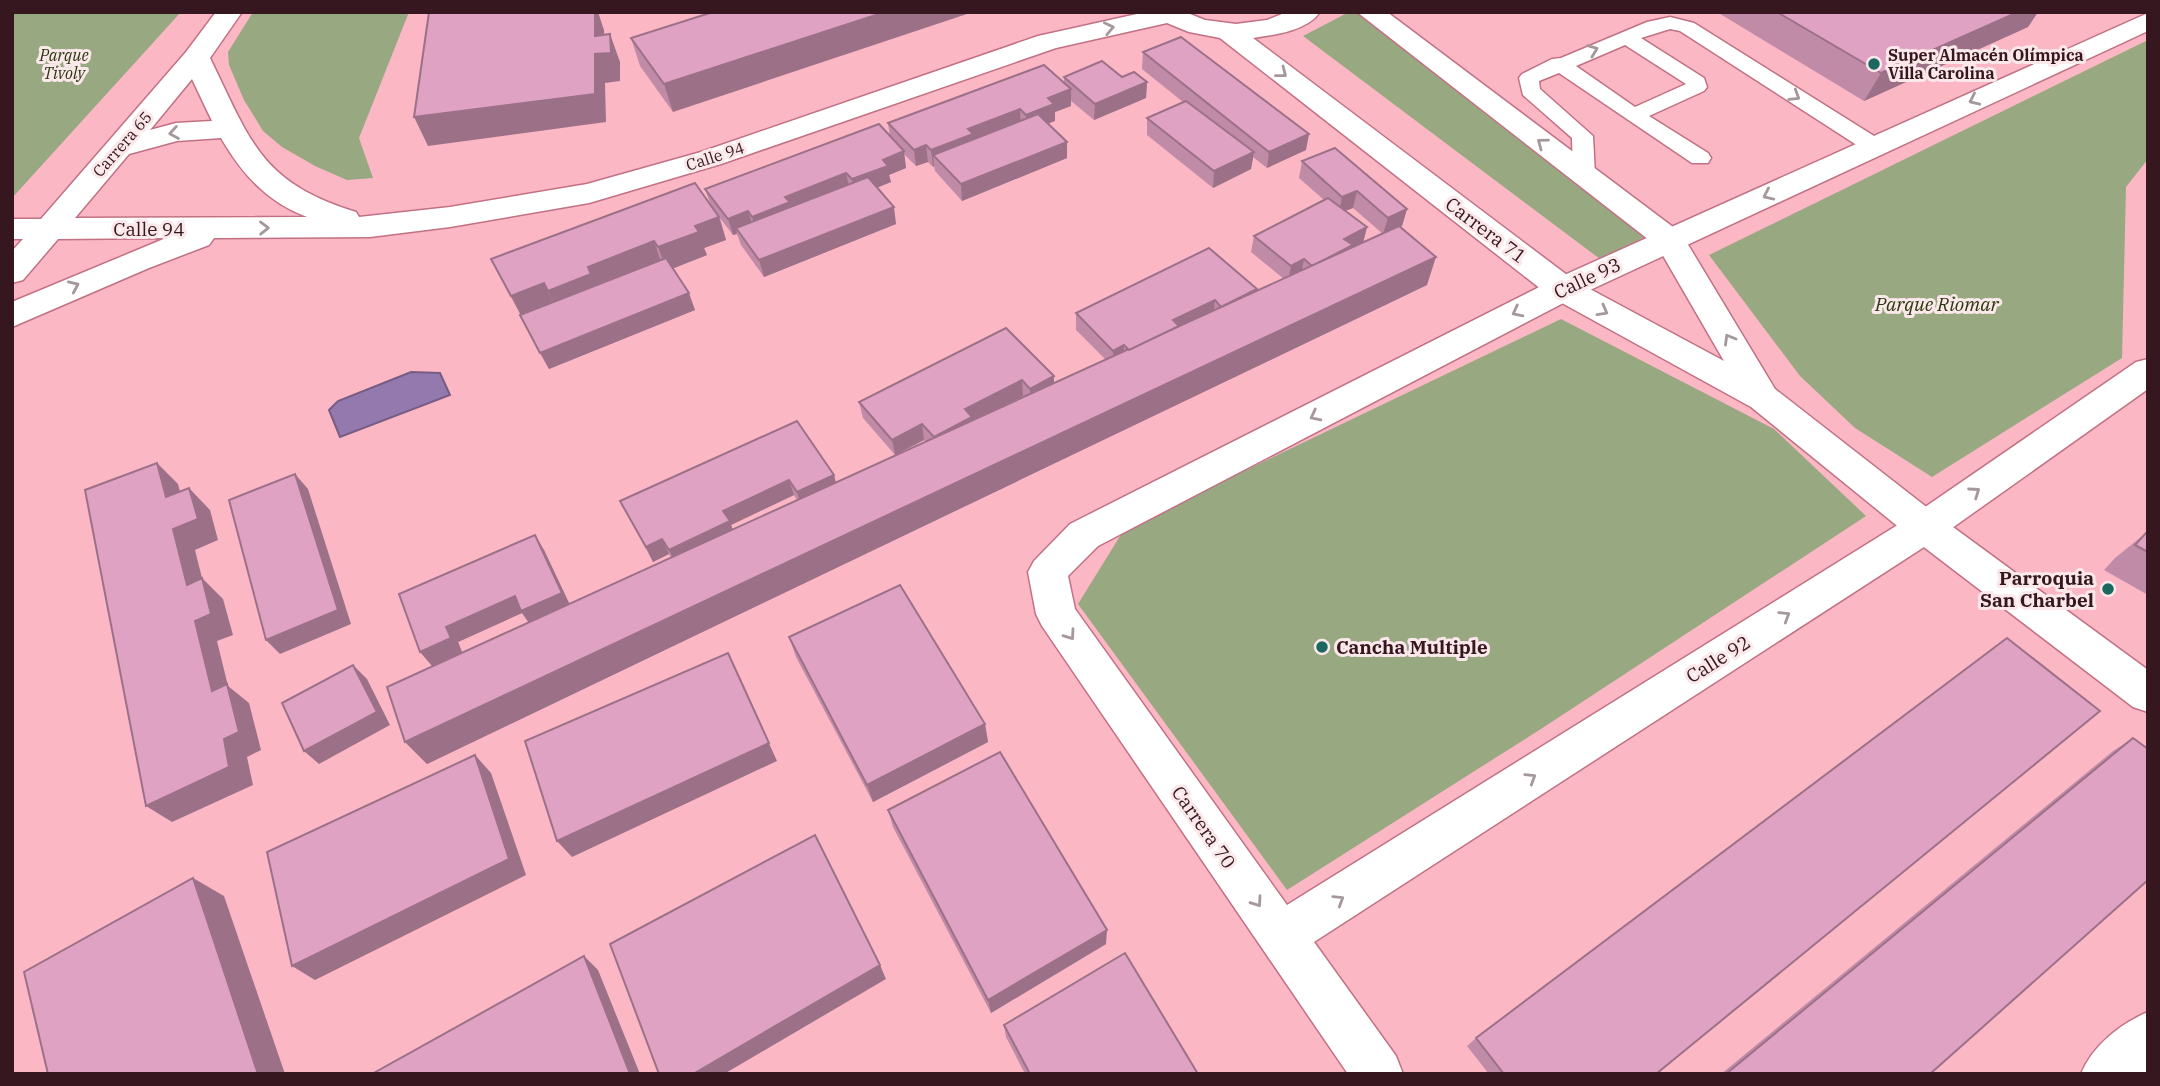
<svg xmlns="http://www.w3.org/2000/svg" width="2160" height="1086" viewBox="0 0 2160 1086" font-family="'IBM Plex Serif',serif">
	<style>
		.green { fill: #98a881 }
		.water { fill: #9379ae; stroke: #775c83; stroke-width: 2 }
		.lines { fill: none; stroke-linecap: round; stroke-linejoin: round }
		.service-casing { stroke: #c17183; stroke-width: 3 }
		.minor-casing { stroke: #c17183; stroke-width: 3 }
		.tertiary-casing { stroke: #c17183; stroke-width: 3 }
		.service { fill: #fff; fill-rule: evenodd }
		.minor { fill: #fff; fill-rule: evenodd }
		.tertiary { fill: #fff; fill-rule: evenodd }
		.wall { fill: #c08ba7; fill-rule: evenodd }
		.shaded-wall { fill: #9c7188 }
		.building { fill: #dfa2c2; stroke: #9c7188; stroke-width: 2 }
		.oneway { stroke: #a5979a }
		.poi-dot { fill: #1c6760; stroke: #fbe8eb; stroke-width: 2.5 }
		.labels { text-anchor: middle; stroke-width: 6; stroke-linejoin: round; paint-order: stroke }
		.far-park-label { font-size: 16px; font-style: italic; fill: #2a380d; stroke: #fbe8eb }
		.far-poi-label { font-size: 16px; font-weight: bold; fill: #37171f; stroke: #fbe8eb; text-anchor: start }
		.far-street-label { font-size: 16px; fill: #37171f; stroke: #fbe8eb }
		.street-label { font-size: 19px; fill: #37171f; stroke: #fbe8eb }
		.park-label { font-size: 19px; font-style: italic; fill: #2a380d; stroke: #fbe8eb }
		.poi-label { font-size: 19px; font-weight: bold; fill: #37171f; stroke: #fbe8eb; text-anchor: end }
	</style>
	<rect width="100%" height="100%" fill="#fcb7c5"/>
	<g class="green">
		<path d="M12 12H181L12 198Z"/>
		<path d="M253 12H409L359 138 373 178 347 180 315 166 282 147 263 131 244 100 229 65 228 52Z"/>
		<path d="M1349 12H1360L1649 235 1600 259 1303 36Z"/>
		<path d="M2148 40V159L2126 187 2122 358 1932 477 1855 428 1800 376 1709 255Z"/>
		<path d="M1561 319 1774 429 1866 516 1544 727 1287 890 1078 604 1125 528Z"/>
	</g>
	<path class="water" d="M411 372 440 373 450 395 340 437 329 410 338 401Z"/>
	<g class="lines">
		<defs>
			<path id="service" d="M1670 17 1694 23 1882 141 1885 146 1882 151H1866L1680 31 1670 29 1641 38 1704 78 1707 87 1704 91 1649 116 1708 153 1711 158 1708 163H1692L1559 73 1539 81 1540 89 1593 136 1595 175 1592 180H1576L1573 175 1572 138 1523 95 1519 78 1522 74 1552 59 1561 58 1647 22ZM1625 45 1686 84 1635 107 1576 66Z"/>
			<g id="minor">
				<path d="M2148 13V31L1575 297 1098 546 1068 576 1075 609 1287 905 1912 516 2136 362 2148 359V389L1938 538 1314 942 1396 1056 1403 1074H1348L1042 626 1036 614 1028 572 1034 561 1070 524 1551 281Z"/>
				<path d="M2148 1012V1071L2144 1074H2081C2092 1046 2120 1024 2148 1012Z"/>
			</g>
			<path id="tertiary" d="M216 12H242L210 58C250 140 260 183 356 212L359 217 450 207 587 184 701 152 1038 36 1146 12H1185L1205 20 1236 24 1267 20 1287 12H1320C1307 31 1274 35 1253 38L1575 281 1724 361 1658 247 1357 12H1387L1681 233 1775 389 1938 516 2148 670V712L2133 707 1912 538 1751 407 1551 297 1220 38 1189 32 1167 23 1056 48 721 164 589 203 450 227 370 237 214 238 209 245 149 268 12 327V302L166 238 58 239 23 280 12 283V251L23 239H12V219H41L186 52ZM192 79 212 121 176 123 150 130ZM221 138C242 174 267 202 307 217L75 218 129 154 177 141Z"/>
		</defs>
		<use href="#service" class="service-casing"/>
		<use href="#minor" class="minor-casing"/>
		<use href="#tertiary" class="tertiary-casing"/>
		<use href="#service" class="service"/>
		<use href="#minor" class="minor"/>
		<use href="#tertiary" class="tertiary"/>
	</g>
	<g class="wall">
		<path d="M713 12 673 112 640 66 631 38Z"/>
		<path d="M1717 12H2038L2028 27 1864 101Z"/>
		<path d="M1143 52 1306 150 1267 168 1253 157 1251 169 1213 188 1147 135V118L1183 102 1142 69Z"/>
		<path d="M1064 77H1122L1147 82 1146 98 1094 120 1071 101V106L1055 112V121L1048 123 1067 158 962 201 935 171 934 166 933 167 928 162 916 166 904 154 906 168 889 175 891 182 877 188 896 224 764 277 741 245 737 234 733 235 720 218 726 240 704 248 707 255 672 268 695 310 549 369 491 259 710 203 705 189 890 137 888 123 1064 82Z"/>
		<path d="M1302 161 1407 209 1402 226 1400 227 1427 285 427 764 405 742 529 622 522 613 458 642 462 652 432 666 544 550 569 604 671 558 669 554 653 562 620 501 797 421 836 483 926 442 924 440 895 455 863 418 859 402 1054 376V383L1106 360 1076 330V313L1257 289V291L1284 279 1251 252 1254 236 1324 200 1299 178ZM1353 208 1383 234 1363 243 1367 227 1345 211ZM1023 396 1024 397 997 409ZM794 495 797 500 733 530 731 525Z"/>
		<path d="M2146 533 2148 534V595L2104 570 2115 558Z"/>
		<path d="M789 637 985 724 988 742 873 802 796 657Z"/>
		<path d="M2133 738 1930 1074H1721L2113 751Z"/>
		<path d="M888 810 1106 944 991 1013 893 827Z"/>
		<path d="M1004 1025 1198 1074H1025L1006 1037Z"/>
		<path d="M1476 1038 1656 1074H1489L1467 1046Z"/>
	</g>
	<g class="shaded-wall">
		<path d="M595 12H598L604 30 605 53 610 34 620 62V81L605 83 606 122 428 146 414 117 595 36Z"/>
		<path d="M885 12H973L673 112 664 84Z"/>
		<path d="M2018 12H2038L2028 27 1864 101 1881 73Z"/>
		<path d="M1147 82 1146 98 1094 120 1095 104Z"/>
		<path d="M1071 89V106L1055 112V121L1027 132 1026 115 1048 98Z"/>
		<path d="M1020 109 1021 126 933 155 934 166 933 167 931 150 968 129Z"/>
		<path d="M1309 134 1306 150 1267 168 1269 152Z"/>
		<path d="M1067 142V158L962 201 961 184Z"/>
		<path d="M926 145 928 162 916 166 914 150Z"/>
		<path d="M904 151 906 168 889 175 891 182 855 196 852 179 883 160Z"/>
		<path d="M1254 152 1251 169 1213 188 1214 171Z"/>
		<path d="M846 173 850 190 757 233 752 217 785 197Z"/>
		<path d="M1357 191 1353 208 1339 213 1342 197Z"/>
		<path d="M894 207 896 224 764 277 759 260Z"/>
		<path d="M1407 209 1402 226 1383 234 1388 218Z"/>
		<path d="M748 211 753 227 736 228 737 234 733 235 728 219Z"/>
		<path d="M719 217 726 240 704 248 707 255 667 271 658 247 695 226Z"/>
		<path d="M1367 227 1363 243 1309 282 1344 239Z"/>
		<path d="M654 241 662 265 559 314 548 291 588 267Z"/>
		<path d="M1436 257 1427 285 427 764 405 742Z"/>
		<path d="M1304 259 1301 276 1288 282 1291 266Z"/>
		<path d="M544 283 555 306 523 319 511 296Z"/>
		<path d="M689 293 695 310 549 369 540 353Z"/>
		<path d="M1215 300 1213 317 1182 332 1173 320Z"/>
		<path d="M1124 345 1123 361 1113 367V351Z"/>
		<path d="M1054 376V392L1031 405 1030 389Z"/>
		<path d="M1022 380 1023 396 973 422 934 437 965 409Z"/>
		<path d="M922 424 924 440 895 455 892 440Z"/>
		<path d="M157 463 178 484 187 519 166 497Z"/>
		<path d="M295 474 308 489 351 624 280 654 266 640Z"/>
		<path d="M834 475 838 490 802 508 797 492Z"/>
		<path d="M789 480 794 495 731 525 735 536 676 565 669 550 723 511Z"/>
		<path d="M189 488 210 510 218 540 195 550 202 578 223 599 233 635 217 641 228 686 249 703 261 750 247 757 253 785 172 822 146 806 212 691 173 529Z"/>
		<path d="M535 535 544 550 571 607 531 626 522 613 458 642 462 652 432 666 420 652 446 627Z"/>
		<path d="M662 539 669 554 653 562 646 547Z"/>
		<path d="M728 653 777 761 572 857 557 841Z"/>
		<path d="M353 665 367 679 390 725 319 764 304 751Z"/>
		<path d="M985 724 988 742 873 802 867 785Z"/>
		<path d="M475 755 491 773 526 875 315 980 292 966Z"/>
		<path d="M193 878 224 896 285 1074H258Z"/>
		<path d="M1107 930 1106 944 991 1013 988 1000Z"/>
		<path d="M584 956 598 970 640 1074H630Z"/>
		<path d="M880 965 886 979 724 1074H693Z"/>
	</g>
	<g class="building">
		<path d="M429 12H595V36L610 34 611 53 595 54V94L414 117Z"/>
		<path d="M713 12H885L664 84 631 38Z"/>
		<path d="M1777 12H2018L1881 73Z"/>
		<path d="M1181 37 1309 134 1269 152 1143 52Z"/>
		<path d="M1102 61 1122 77 1134 72 1147 82 1095 104 1064 77Z"/>
		<path d="M1044 65 1071 89 1048 98 1054 104 1026 115 1020 109 968 129 973 134 931 150 926 145 914 150 888 123Z"/>
		<path d="M1186 101 1254 152 1214 171 1147 118Z"/>
		<path d="M1038 114 1067 142 961 184 933 155Z"/>
		<path d="M879 124 904 151 883 160 888 166 852 179 846 173 785 197 790 202 752 217 748 211 728 219 705 189Z"/>
		<path d="M1335 148 1407 209 1388 218 1357 191 1342 197 1302 161Z"/>
		<path d="M868 177 894 207 759 260 736 228Z"/>
		<path d="M695 183 719 217 695 226 699 232 658 247 654 241 588 267 591 274 548 291 544 283 511 296 491 259Z"/>
		<path d="M1328 198 1367 227 1344 239 1353 245 1312 266 1304 259 1291 266 1254 236Z"/>
		<path d="M1399 226 1436 257 405 742 387 687Z"/>
		<path d="M1209 248 1257 289 1221 307 1215 300 1173 320 1179 326 1129 350 1124 345 1113 351 1076 313Z"/>
		<path d="M666 258 689 293 540 353 520 315Z"/>
		<path d="M1006 328 1054 376 1030 389 1022 380 965 409 972 417 934 437 922 424 892 440 859 402Z"/>
		<path d="M797 421 834 475 797 492 789 480 723 511 730 521 669 550 662 539 646 547 620 501Z"/>
		<path d="M157 463 166 497 189 488 198 519 173 529 187 585 202 578 211 614 195 621 212 691 227 684 239 732 224 739 229 767 146 806 85 490Z"/>
		<path d="M295 474 338 610 266 640 229 500Z"/>
		<path d="M2146 533 2148 534V552L2135 545Z"/>
		<path d="M535 535 562 593 521 611 515 596 446 627 451 638 420 652 399 594Z"/>
		<path d="M900 585 985 724 867 785 789 637Z"/>
		<path d="M2007 638 2100 711 1656 1074H1504L1476 1038Z"/>
		<path d="M728 653 769 743 557 841 525 741Z"/>
		<path d="M353 665 377 712 304 751 282 703Z"/>
		<path d="M2133 738 2148 749V880L1930 1074H1726Z"/>
		<path d="M1000 752 1107 930 988 1000 888 810Z"/>
		<path d="M475 755 509 859 292 966 267 852Z"/>
		<path d="M815 835 880 965 693 1074H659L610 944Z"/>
		<path d="M193 878 258 1074H48L24 972Z"/>
		<path d="M1125 953 1198 1074H1030L1004 1025Z"/>
		<path d="M584 956 630 1074H372Z"/>
	</g>
	<defs><path id="oneway-chevron" d="M-2-3.5L2.5 0L-2 3.5" fill="none" stroke-width="1.6" stroke-linecap="round" stroke-linejoin="round" transform="scale(1.75)"/></defs>
	<g class="oneway">
		<use href="#oneway-chevron" transform="translate(1109 28) rotate(-12)"/>
		<use href="#oneway-chevron" transform="translate(1593 50) rotate(-21)"/>
		<use href="#oneway-chevron" transform="translate(1282 73) rotate(38)"/>
		<use href="#oneway-chevron" transform="translate(1795 96) rotate(32)"/>
		<use href="#oneway-chevron" transform="translate(1974 100) rotate(155)"/>
		<use href="#oneway-chevron" transform="translate(174 133) rotate(170)"/>
		<use href="#oneway-chevron" transform="translate(1542 143) rotate(-143)"/>
		<use href="#oneway-chevron" transform="translate(1768 195) rotate(155)"/>
		<use href="#oneway-chevron" transform="translate(264 228) rotate(-1)"/>
		<use href="#oneway-chevron" transform="translate(74 286) rotate(-24)"/>
		<use href="#oneway-chevron" transform="translate(1603 311) rotate(29)"/>
		<use href="#oneway-chevron" transform="translate(1517 312) rotate(153)"/>
		<use href="#oneway-chevron" transform="translate(1729 339) rotate(-120)"/>
		<use href="#oneway-chevron" transform="translate(1315 416) rotate(153)"/>
		<use href="#oneway-chevron" transform="translate(1975 492) rotate(-35)"/>
		<use href="#oneway-chevron" transform="translate(1785 616) rotate(-32)"/>
		<use href="#oneway-chevron" transform="translate(1070 635) rotate(55)"/>
		<use href="#oneway-chevron" transform="translate(1531 778) rotate(-32)"/>
		<use href="#oneway-chevron" transform="translate(1339 900) rotate(-32)"/>
		<use href="#oneway-chevron" transform="translate(1257 902) rotate(55)"/>
	</g>
	<g class="poi-dot">
		<circle cx="1874" cy="64" r="7"/>
		<circle cx="2108" cy="589" r="7"/>
		<circle cx="1322" cy="647" r="7"/>
	</g>
	<g class="labels">
		<g class="far-park-label">
			<text x="64" y="61">Parque<tspan x="64" dy="18">Tivoly</tspan></text>
		</g>
		<g class="far-poi-label">
			<text x="1888" y="61">Super Almacén Olímpica<tspan x="1888" dy="18">Villa Carolina</tspan></text>
		</g>
		<g class="far-street-label">
			<text transform="translate(122 144) rotate(-49)" y="6">Carrera 65</text>
			<text transform="translate(715 156) rotate(-18)" y="6">Calle 94</text>
		</g>
		<g class="street-label">
			<text x="149" y="236">Calle 94</text>
			<text transform="translate(1486 230) rotate(37)" y="7">Carrera 71</text>
			<text transform="translate(1587 278) rotate(-25)" y="7">Calle 93</text>
			<text transform="translate(1718 659) rotate(-32)" y="7">Calle 92</text>
			<text transform="translate(1204 827) rotate(55)" y="7">Carrera 70</text>
		</g>
		<g class="park-label">
			<text x="1937" y="311">Parque Riomar</text>
		</g>
		<g class="poi-label">
			<text x="2094" y="585">Parroquia<tspan x="2094" dy="22">San Charbel</tspan></text>
			<text x="1336" y="654" text-anchor="start">Cancha Multiple</text>
		</g>
	</g>
	<rect width="2160" height="1086" fill="none" stroke="#37171f" stroke-width="28"/>
</svg>
